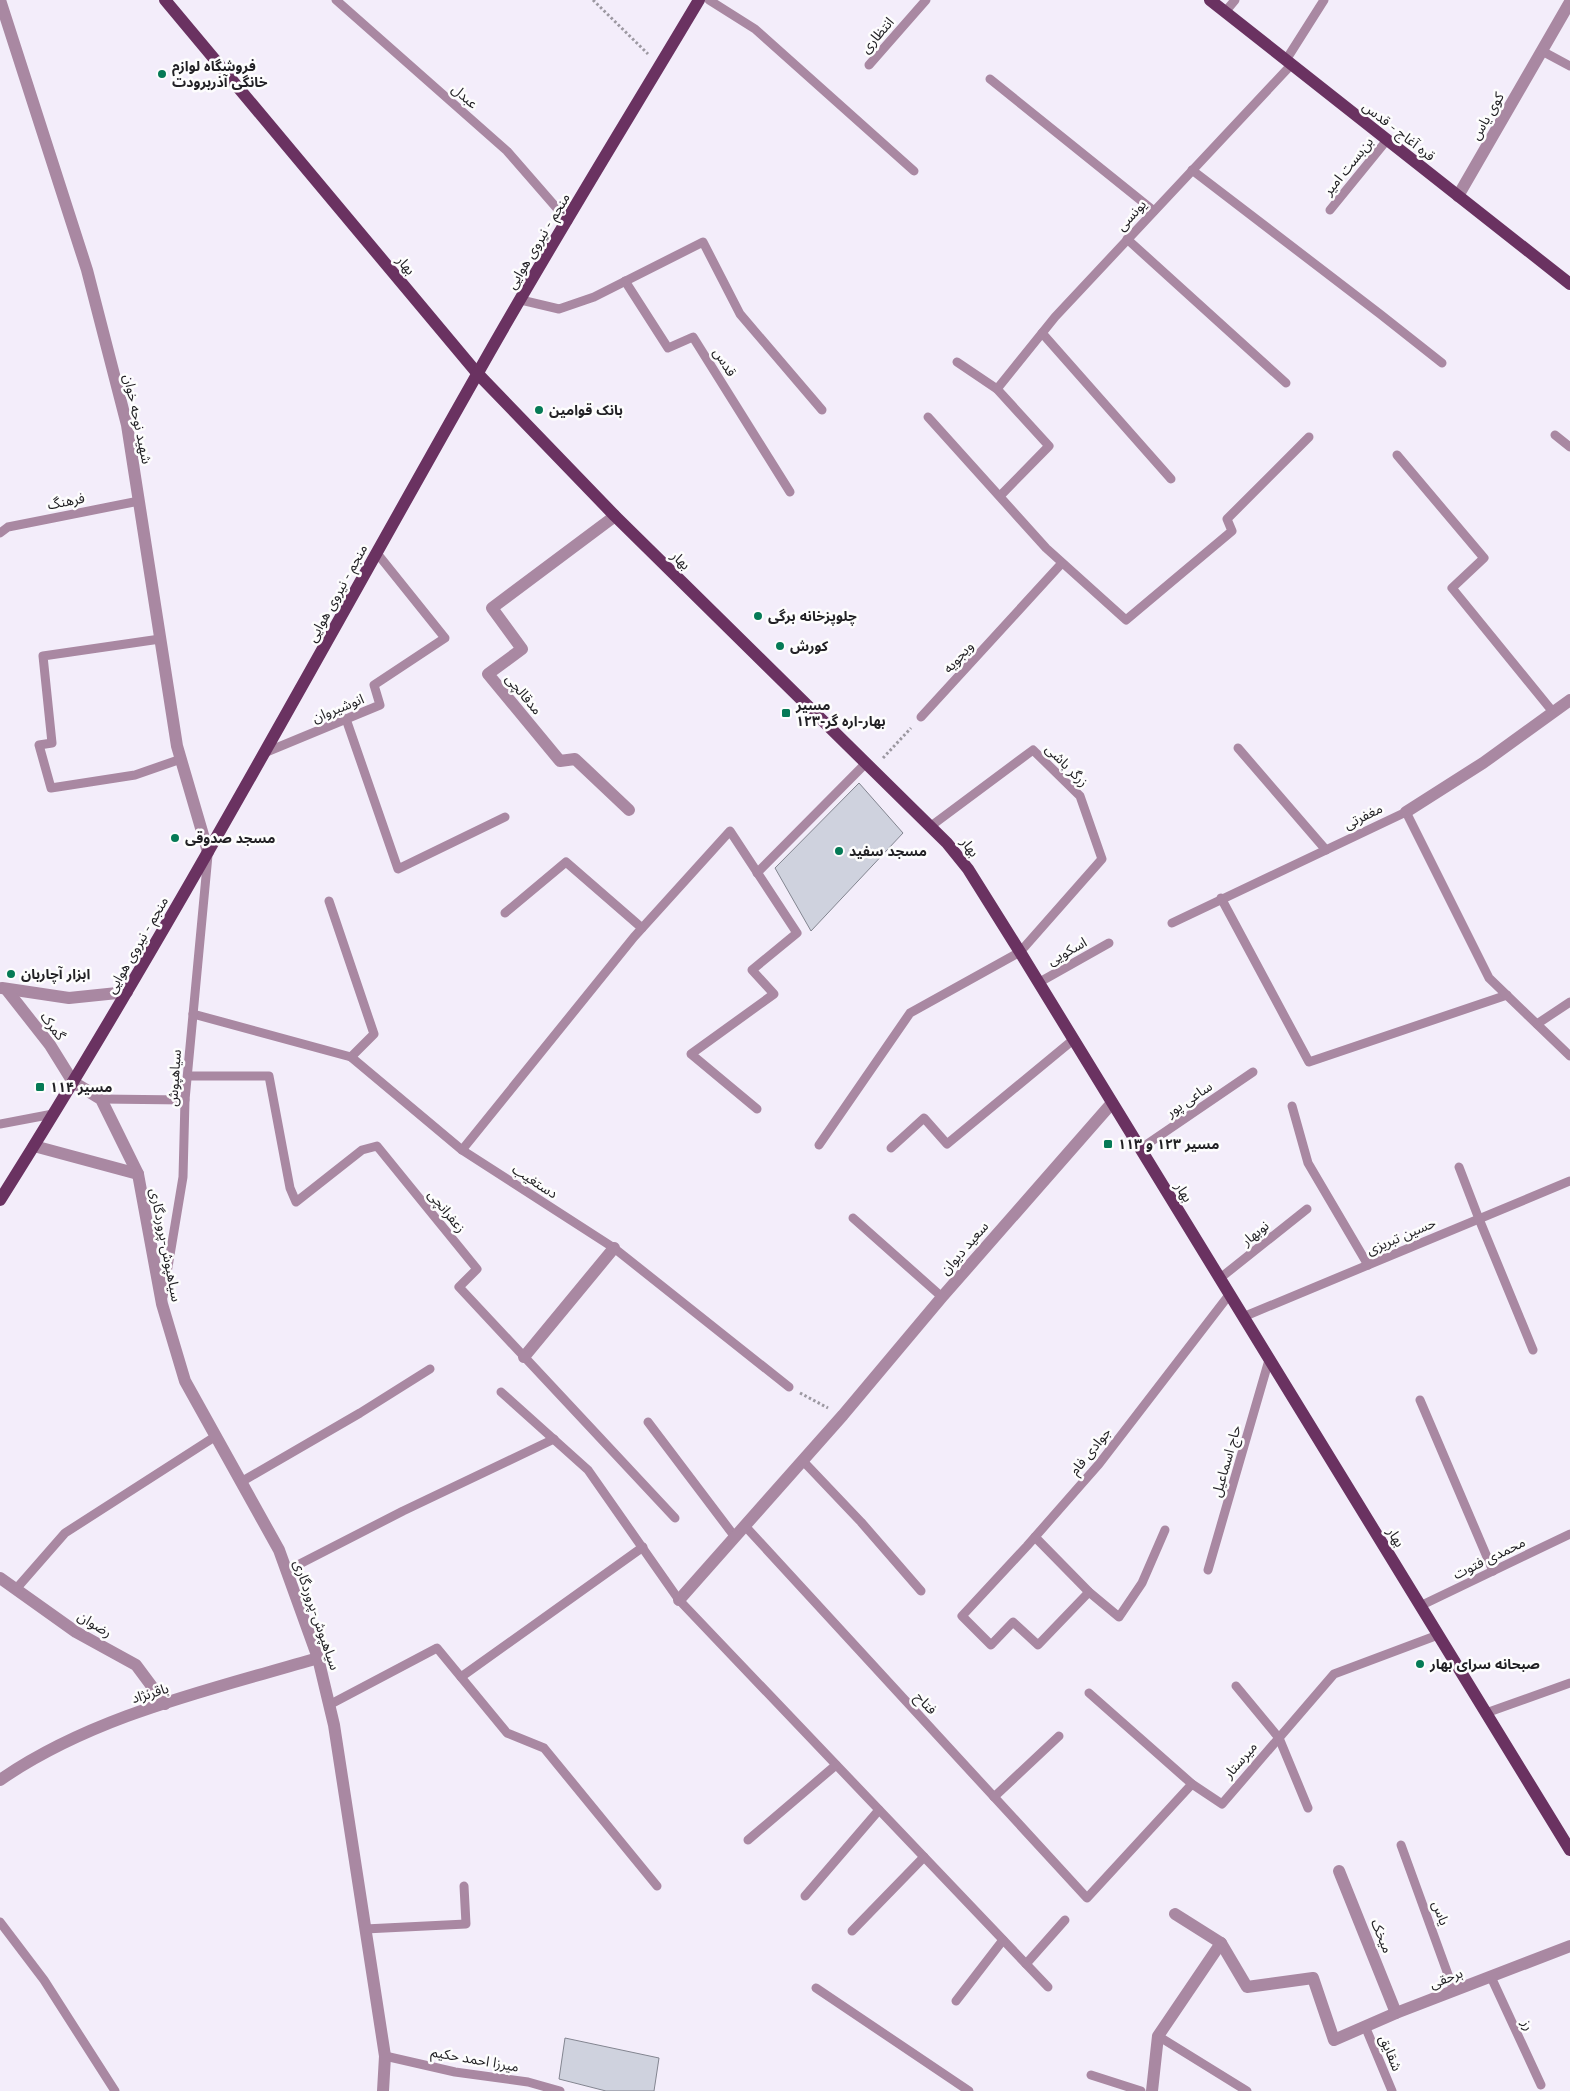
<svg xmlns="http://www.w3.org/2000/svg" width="1570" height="2091" viewBox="0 0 1570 2091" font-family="Montserrat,'Noto Sans Arabic',sans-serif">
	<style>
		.building { fill: #cfd2de; stroke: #838590 }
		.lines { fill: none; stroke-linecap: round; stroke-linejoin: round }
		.path { stroke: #9c98a1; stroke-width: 3; stroke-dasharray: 2.5 2.5; stroke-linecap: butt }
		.service { stroke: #a988a2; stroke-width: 9 }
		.minor { stroke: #a988a2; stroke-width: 12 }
		.tertiary { stroke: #a988a2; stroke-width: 12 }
		.primary { stroke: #6a3261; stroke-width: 12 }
		.poi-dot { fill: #057a56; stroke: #fdfdfd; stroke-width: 2 }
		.labels { text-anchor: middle; stroke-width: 5; stroke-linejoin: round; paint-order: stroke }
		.street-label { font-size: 14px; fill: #222125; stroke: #fdfdfd }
		.poi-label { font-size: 14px; font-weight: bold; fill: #222125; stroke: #fdfdfd; text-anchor: start }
	</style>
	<rect width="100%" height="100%" fill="#f3edfa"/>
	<g class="building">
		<path d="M859 783 903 833 811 931 775 868Z"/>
		<path d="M565 2038 659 2058 654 2091H606L559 2079Z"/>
	</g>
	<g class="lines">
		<g class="path">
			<path d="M593 0 648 54"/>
			<path d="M883 758 911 728"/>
			<path d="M800 1393 828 1408"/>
		</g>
		<g class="service">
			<path d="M336 0 507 151 568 221"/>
			<path d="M709 0 755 29 914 171"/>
			<path d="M1225 12 1235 0"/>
			<path d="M1542 51 1570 66"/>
			<path d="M1286 60 1324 0"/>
			<path d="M869 65 926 0"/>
			<path d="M990 79 1154 211"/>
			<path d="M1192 170 1380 314 1442 363"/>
			<path d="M1330 210 1387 140"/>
			<path d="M1127 239 1286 383"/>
			<path d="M625 281 668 348 693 337 790 492"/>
			<path d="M521 300 559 309 594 297 703 242 740 314 822 410"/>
			<path d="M1042 333 1171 479"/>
			<path d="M957 362 997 389 1049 446 1000 496"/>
			<path d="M997 389 1055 317 1292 64"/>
			<path d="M928 417 1046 548 1126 620 1232 531 1227 519 1309 437"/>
			<path d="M1555 435 1570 447"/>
			<path d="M1397 455 1484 558 1452 588 1553 712"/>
			<path d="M0 533 8 527 139 501"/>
			<path d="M160 639 43 656 52 743 39 745 51 788 135 775 181 759"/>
			<path d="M921 717 1062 563"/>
			<path d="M346 719 398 869 505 817"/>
			<path d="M1238 748 1326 850"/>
			<path d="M264 753 380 705 374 685 445 638 376 552"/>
			<path d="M757 873 866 763"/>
			<path d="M1221 898 1309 1062 1507 995"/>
			<path d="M329 901 374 1034 351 1057"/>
			<path d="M505 913 566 862 642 928"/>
			<path d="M1172 923 1406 812 1489 978 1570 1056"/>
			<path d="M1038 983 1109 943"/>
			<path d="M193 1014 351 1057 462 1150 614 1248 789 1387"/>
			<path d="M1537 1024 1570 1002"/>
			<path d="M188 1076H269L290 1188 296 1202 362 1150 377 1146 477 1269 459 1287 675 1518"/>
			<path d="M101 1099 185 1100"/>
			<path d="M1292 1106 1308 1163 1368 1265"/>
			<path d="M0 1124 53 1114"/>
			<path d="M819 1145 910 1013 1020 952 1102 859 1080 796 1033 750 931 826"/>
			<path d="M891 1148 924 1118 947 1144 1073 1040"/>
			<path d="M1140 1149 1253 1072"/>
			<path d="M462 1150 634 937 730 831 797 933 752 970 774 994 691 1054 757 1109"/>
			<path d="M1459 1167 1479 1219 1533 1350"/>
			<path d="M853 1218 942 1297"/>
			<path d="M1219 1279 1307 1209"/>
			<path d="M163 1297 183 1177 185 1100 208 855"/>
			<path d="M1243 1317 1570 1181"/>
			<path d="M501 1392 588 1470 679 1600 1048 1987"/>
			<path d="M1420 1400 1493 1571"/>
			<path d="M648 1422 735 1537"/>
			<path d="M803 1461 861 1522 921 1591"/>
			<path d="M241 1482 360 1413 430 1369"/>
			<path d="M745 1526 1087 1898 1192 1784 1222 1804 1334 1674 1438 1635"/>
			<path d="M1035 1537 1089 1592 1119 1617 1142 1583 1165 1530"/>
			<path d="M1208 1570 1269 1360"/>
			<path d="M286 1571 403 1511 554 1439"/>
			<path d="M16 1589 65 1533 216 1436"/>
			<path d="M1089 1592 1038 1645 1013 1622 991 1645 962 1616 1027 1546 1099 1464 1229 1295"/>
			<path d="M1420 1606 1570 1534"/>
			<path d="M461 1677 643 1547"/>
			<path d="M1236 1686 1279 1738 1308 1808"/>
			<path d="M1089 1693 1192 1784"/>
			<path d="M329 1705 437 1648 507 1733 544 1748 657 1886"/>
			<path d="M1486 1713 1570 1683"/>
			<path d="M994 1797 1059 1736"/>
			<path d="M748 1840 836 1765"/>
			<path d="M1401 1845 1454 1991"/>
			<path d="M805 1896 879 1810"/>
			<path d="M0 1922 44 1980 115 2091"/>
			<path d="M365 1929 466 1924 464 1886"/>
			<path d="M852 1931 924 1857"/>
			<path d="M1026 1964 1065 1920"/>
			<path d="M1491 1977 1541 2085"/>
			<path d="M816 1988 969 2091"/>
			<path d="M956 2001 1003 1940"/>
			<path d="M1365 2026 1392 2091"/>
			<path d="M1158 2036 1247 2091"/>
			<path d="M385 2056 455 2072 528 2082 560 2091"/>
			<path d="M1091 2075 1141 2091"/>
		</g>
		<g class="minor">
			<path d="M0 0 87 270 127 425 177 746 208 852"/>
			<path d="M1458 196 1570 2"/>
			<path d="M615 516 492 608 522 649 488 674 560 761 575 759 629 810"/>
			<path d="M1406 812 1483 763 1570 700"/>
			<path d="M524 1357 614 1248"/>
			<path d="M0 1578 76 1632 136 1665 165 1704"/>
			<path d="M679 1600 843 1415 942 1297 1112 1103"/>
			<path d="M0 1780C94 1715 210 1690 318 1658"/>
			<path d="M1339 1871 1396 2013"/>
			<path d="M1175 1914 1221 1943 1247 1987 1313 1978 1334 2040 1396 2013 1570 1946"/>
			<path d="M1152 2091 1158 2036 1221 1943"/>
		</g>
		<g class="tertiary">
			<path d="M2 988 69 998 127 992"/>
			<path d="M6 989 50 1045 73 1082 101 1099 138 1174 162 1304 185 1381 279 1550 318 1658 334 1725 385 2056 383 2091"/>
			<path d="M34 1146 138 1174"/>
		</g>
		<g class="primary">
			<path d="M165 0 477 373 615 516 947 843 968 869 1020 952 1570 1850"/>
			<path d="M1210 0 1570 284"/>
			<path d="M0 1200C169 932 319 653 475 378 546 251 624 126 699 0"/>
		</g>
	</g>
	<g class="poi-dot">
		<circle cx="162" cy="74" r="5"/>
		<circle cx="539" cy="410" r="5"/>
		<circle cx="758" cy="616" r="5"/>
		<circle cx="780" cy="646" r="5"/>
		<rect x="781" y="708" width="10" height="10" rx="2.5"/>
		<circle cx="175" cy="838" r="5"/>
		<circle cx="839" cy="851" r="5"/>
		<circle cx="11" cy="974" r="5"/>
		<rect x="35" y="1082" width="10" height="10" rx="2.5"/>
		<rect x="1103" y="1139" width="10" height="10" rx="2.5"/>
		<circle cx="1420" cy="1664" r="5"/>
	</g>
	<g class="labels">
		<g class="street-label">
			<text transform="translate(877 35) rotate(-49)" y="5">انتظاری</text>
			<text transform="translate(465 96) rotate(41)" y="5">عبدل</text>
			<text transform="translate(1487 116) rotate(-60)" y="5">کوی یاس</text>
			<text transform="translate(1399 131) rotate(38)" y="5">قره آغاج - قدس</text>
			<text transform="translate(1348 166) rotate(-51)" y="5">بن‌بست امیر</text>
			<text transform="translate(1131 215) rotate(-47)" y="5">یونسی</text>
			<text transform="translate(538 241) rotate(-59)" y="5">منجم - نیروی هوایی</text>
			<text transform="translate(406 265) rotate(50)" y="5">بهار</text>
			<text transform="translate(725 362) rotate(58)" y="5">قدس</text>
			<text transform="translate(138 419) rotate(78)" y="5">شهید نوحه خوان</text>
			<text transform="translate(66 501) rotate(-11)" y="5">فرهنگ</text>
			<text transform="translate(681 560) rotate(44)" y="5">بهار</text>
			<text transform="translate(337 593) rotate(-61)" y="5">منجم - نیروی هوایی</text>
			<text transform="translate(958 657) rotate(-48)" y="5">ویجویه</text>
			<text transform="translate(524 694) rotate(50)" y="5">مدقالچی</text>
			<text transform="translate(338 708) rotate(-22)" y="5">انوشیروان</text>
			<text transform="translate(1067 765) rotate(45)" y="5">زرگر باشی</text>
			<text transform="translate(1363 816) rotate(-26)" y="5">مغفرتی</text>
			<text transform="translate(970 847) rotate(53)" y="5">بهار</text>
			<text transform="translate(137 945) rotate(-60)" y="5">منجم - نیروی هوایی</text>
			<text transform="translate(1067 951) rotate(-29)" y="5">اسکویی</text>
			<text transform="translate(53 1026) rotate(53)" y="5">گمرک</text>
			<text transform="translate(174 1078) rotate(-86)" y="5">سیاهپوش</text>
			<text transform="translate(1189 1099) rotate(-34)" y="5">ساعی پور</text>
			<text transform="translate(535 1181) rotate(33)" y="5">دستغیب</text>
			<text transform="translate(1184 1192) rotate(59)" y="5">بهار</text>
			<text transform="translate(447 1211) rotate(51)" y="5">زعفرانچی</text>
			<text transform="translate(1255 1233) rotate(-39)" y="5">نوبهار</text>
			<text transform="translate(1401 1236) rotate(-23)" y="5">حسین تبریزی</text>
			<text transform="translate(166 1245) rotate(79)" y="5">سیاهپوش-پروردگاری</text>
			<text transform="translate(964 1248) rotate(-49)" y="5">سعید دیوان</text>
			<text transform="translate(1090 1451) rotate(-51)" y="5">جوادی فام</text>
			<text transform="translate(1226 1461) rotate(-74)" y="5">حاج اسماعیل</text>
			<text transform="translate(1396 1537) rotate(58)" y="5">بهار</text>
			<text transform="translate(1489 1558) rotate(-26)" y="5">محمدی فتوت</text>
			<text transform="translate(317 1615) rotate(71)" y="5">سیاهپوش-پروردگاری</text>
			<text transform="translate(95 1624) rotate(31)" y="5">رضوان</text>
			<text transform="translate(150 1693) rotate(-17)" y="5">باقرنژاد</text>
			<text transform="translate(926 1703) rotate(47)" y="5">فتاح</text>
			<text transform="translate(1240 1760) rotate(-49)" y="5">میرستار</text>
			<text transform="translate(1441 1913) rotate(70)" y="5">یاس</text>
			<text transform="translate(1382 1936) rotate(68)" y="5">میخک</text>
			<text transform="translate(1446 1978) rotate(-21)" y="5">برحقی</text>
			<text transform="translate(1528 2025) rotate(65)" y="5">رز</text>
			<text transform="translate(1391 2053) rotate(68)" y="5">شقایق</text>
			<text transform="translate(475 2059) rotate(10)" y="5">میرزا احمد حکیم</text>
		</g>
		<g class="poi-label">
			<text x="172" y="71">فروشگاه لوازم<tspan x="172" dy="16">خانگی آذربرودت</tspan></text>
			<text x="549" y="415">بانک قوامین</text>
			<text x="768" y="621">چلوپزخانه برگی</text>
			<text x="790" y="651">کورش</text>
			<text x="796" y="710">مسیر<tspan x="796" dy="16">۱۲۳-بهار-اره گر</tspan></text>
			<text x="185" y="843">مسجد صدوقی</text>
			<text x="849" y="856">مسجد سفید</text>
			<text x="21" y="979">ابزار آچاربان</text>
			<text x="50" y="1092">مسیر ۱۱۴</text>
			<text x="1118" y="1149">مسیر ۱۲۳ و ۱۱۳</text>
			<text x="1430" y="1669">صبحانه سرای بهار</text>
		</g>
	</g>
</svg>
